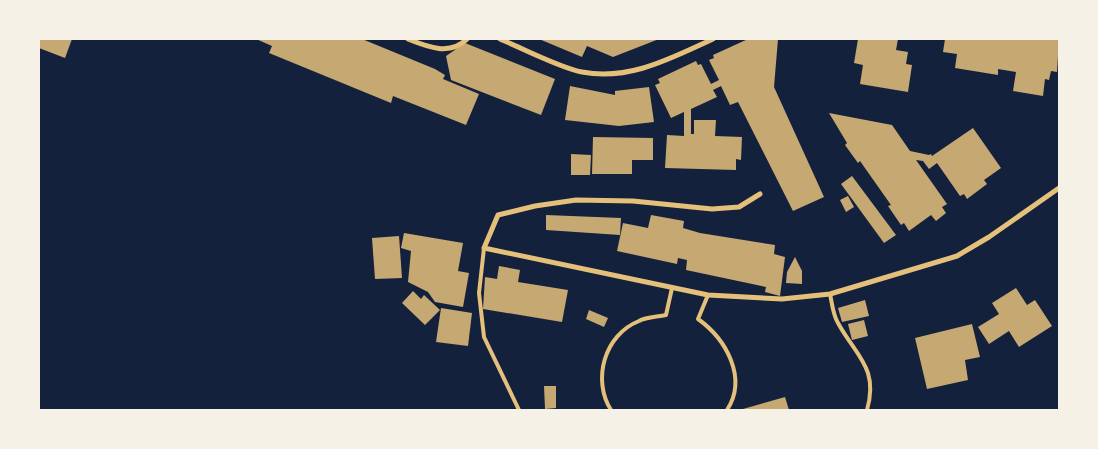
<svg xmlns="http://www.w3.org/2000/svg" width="1098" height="449" viewBox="0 0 1098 449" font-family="Signika,sans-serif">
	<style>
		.building { fill: #c6a872 }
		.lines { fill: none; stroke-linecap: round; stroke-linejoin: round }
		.service { stroke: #e5c07b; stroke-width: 4 }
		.minor { stroke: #e5c07b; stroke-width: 5 }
	</style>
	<rect width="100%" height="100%" fill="#14213d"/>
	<g class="building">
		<path d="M39 39H72L65 58 39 48Z"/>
		<path d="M256 39H362L435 69 445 75 443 79 479 94 466 125 393 96 391 103 269 53 272 46Z"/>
		<path d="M539 39H659L613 57 587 46 582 57Z"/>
		<path d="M748 39H778L774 87 824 197 793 211 738 102 730 105 721 86 713 90 717 97 691 109V134H694V120H716L715 136 742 137 741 160 736 159V170L665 168 667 135 684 136V112L671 118 655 85 660 83 658 79 696 61 698 65 701 64 711 84 719 80 709 60 714 58 713 55Z"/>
		<path d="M858 39H898L896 50 908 52 906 64 912 65 908 92 860 84 863 65 854 63Z"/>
		<path d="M945 39H1059L1057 72 1051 71 1049 80 1045 79 1043 96 1013 91 1016 72 998 69V75L955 68 957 54 943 52Z"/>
		<path d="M465 43 555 79 541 115 451 80 446 56Z"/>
		<path d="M570 86 615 95V91L649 87 654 122 619 126 565 120Z"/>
		<path d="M829 113 892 125 910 151 929 155 931 154 932 156 973 128 1001 168 984 180 987 184 967 199 964 194 960 196 937 163 929 169 923 161 916 160 947 204 942 207 946 213 936 221 931 215 909 231 904 223 901 225 888 206 891 205 860 161 858 163 845 145 847 143Z"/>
		<path d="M593 137 653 138V160H632V174H592Z"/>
		<path d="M571 154 591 155 590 175H571Z"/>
		<path d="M852 176 896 235 884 243 841 184Z"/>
		<path d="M848 196 854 207 846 212 840 200Z"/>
		<path d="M546 215 621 218 620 235 546 230Z"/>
		<path d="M651 215 684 221 683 228 700 233 775 245 774 254 785 257 780 296 765 292 766 287 686 270 687 260 678 258 677 264 617 251 623 223 648 228Z"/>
		<path d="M404 233 463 243 458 271 469 273 463 307 435 302 428 292 408 282 411 251 401 248Z"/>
		<path d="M399 236 402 278 375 279 372 238Z"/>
		<path d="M795 257 802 271V284L786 283 787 272Z"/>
		<path d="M499 266 520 270 518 282 568 290 562 322 483 309 485 277 497 279Z"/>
		<path d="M1016 288 1027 305 1035 300 1052 326 1019 347 1009 331 989 344 978 327 999 314 992 303Z"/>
		<path d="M413 291 421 299 424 295 440 310 425 325 402 303Z"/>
		<path d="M865 300 869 316 842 322 838 308Z"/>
		<path d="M441 308 472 313 468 346 436 342Z"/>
		<path d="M589 310 608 318 604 327 586 319Z"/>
		<path d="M864 320 868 336 852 340 848 324Z"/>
		<path d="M972 324 980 357 965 360 968 380 927 389 915 338Z"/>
		<path d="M544 386H556V408L545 409Z"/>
		<path d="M785 397 789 410 743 409Z"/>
	</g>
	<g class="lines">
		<g class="service">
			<path d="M484 248 479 293 484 337 519 410"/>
			<path d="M830 294C832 303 833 315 838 323 856 356 879 368 867 410"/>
			<path d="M708 295 698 319C726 339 748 378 727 410"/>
			<path d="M611 410C592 380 604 335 639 321 646 317 657 317 666 315L672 288"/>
		</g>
		<g class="minor">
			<path d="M408 39C428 47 450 56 467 39"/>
			<path d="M500 39C522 48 560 68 582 72 630 81 671 58 713 39"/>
			<path d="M760 194 739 207 712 209 633 201 576 200 535 206 498 215 484 248 708 295 782 299 830 294 957 256 989 237 1059 188"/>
		</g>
	</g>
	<rect width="1098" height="449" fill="none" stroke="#f6f1e7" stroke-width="80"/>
</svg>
